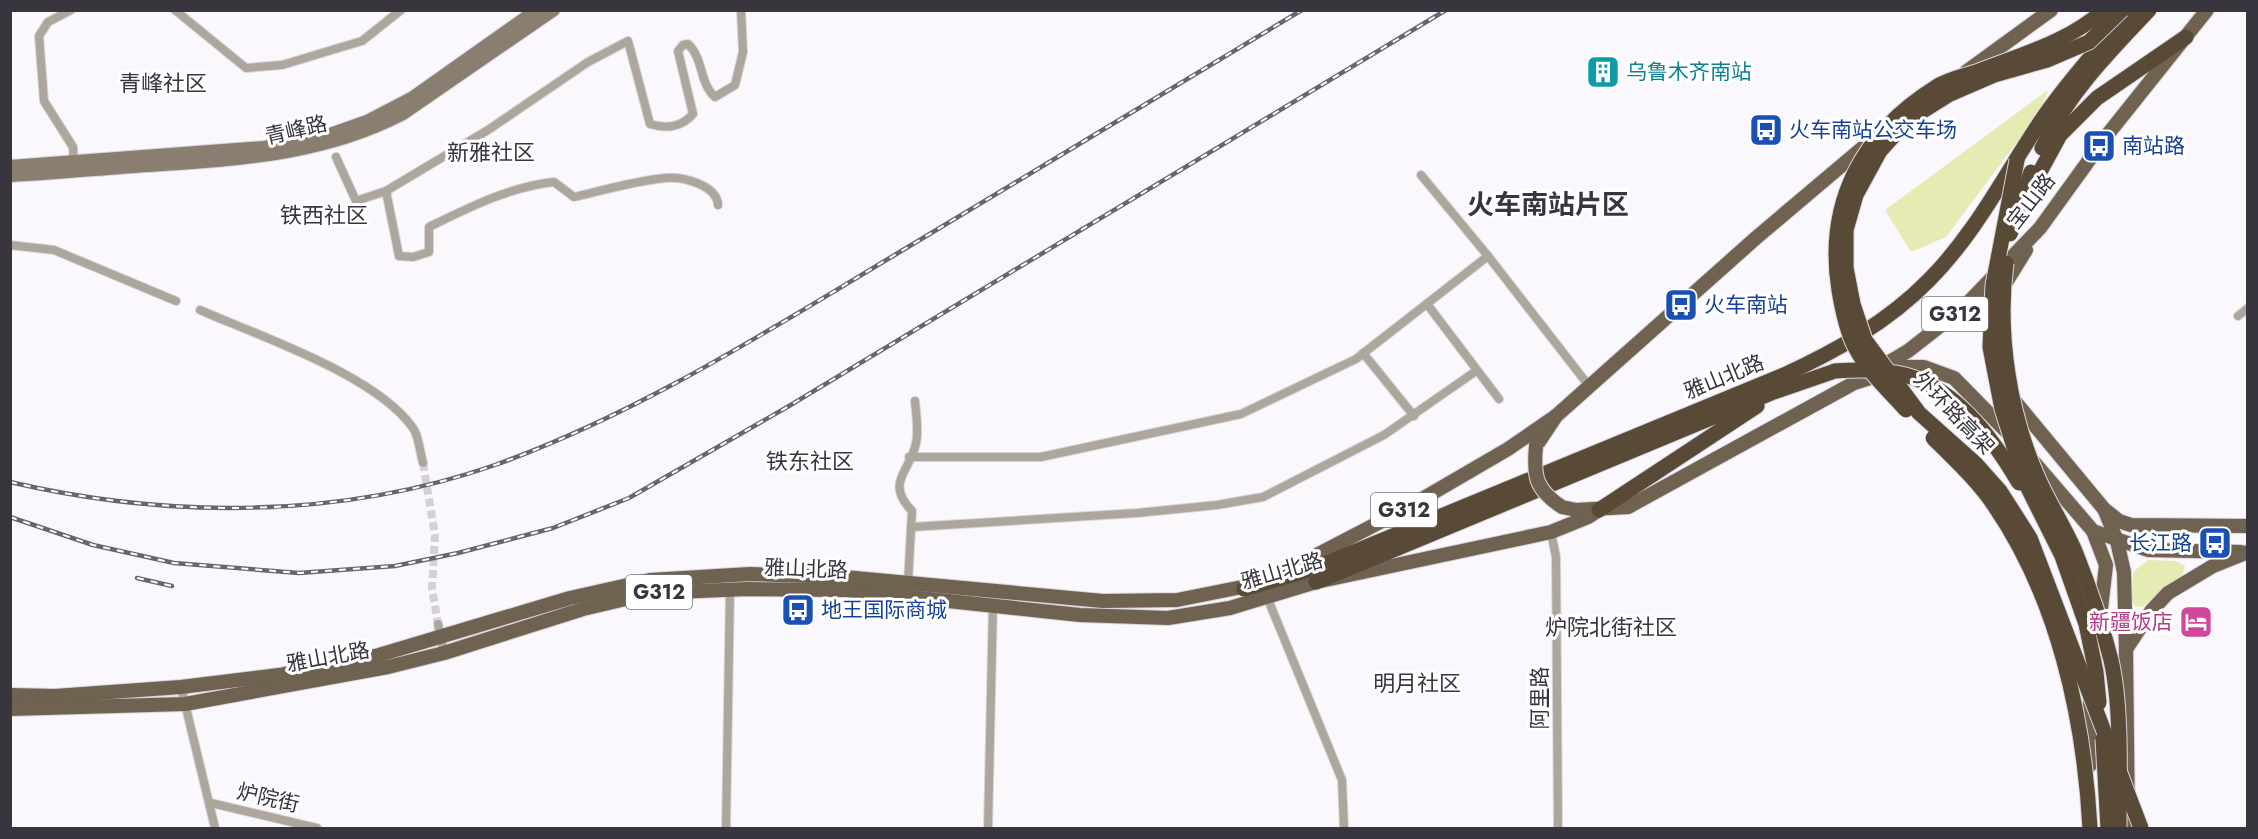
<svg xmlns="http://www.w3.org/2000/svg" width="2258" height="839" viewBox="0 0 2258 839" font-family="Jost,'Noto Sans SC',sans-serif">
	<style>
		.green { fill: #e5ebb2 }
		.lines { fill: none; stroke-linecap: round; stroke-linejoin: round }
		.street-tunnel { stroke: #d3d1d7; stroke-width: 8; stroke-dasharray: 8 4; stroke-linecap: butt }
		.street-casing { stroke: #d7d5db; stroke-width: 10 }
		.secondary-casing { stroke: #d7d5db; stroke-width: 14 }
		.primary-casing { stroke: #d7d5db; stroke-width: 16 }
		.highway-casing { stroke: #d7d5db; stroke-width: 17 }
		.street { stroke: #ada69c; stroke-width: 8 }
		.secondary { stroke: #897e70; stroke-width: 12 }
		.primary { stroke: #6f6251; stroke-width: 14 }
		.highway { stroke: #584a37; stroke-width: 15 }
		.rail-casing { stroke: #68656d; stroke-width: 4.5 }
		.rail { stroke: #fff; stroke-width: 2; stroke-dasharray: 7; stroke-linecap: butt }
		.primary-bridge-casing { stroke: #d7d5db; stroke-width: 16; stroke-linecap: butt }
		.highway-bridge-casing { stroke: #d7d5db; stroke-width: 17; stroke-linecap: butt }
		.primary-bridge { stroke: #6f6251; stroke-width: 14 }
		.highway-bridge { stroke: #584a37; stroke-width: 15 }
		.labels { text-anchor: middle; stroke-width: 6; stroke-linejoin: round; paint-order: stroke }
		.shield { fill: #fff; stroke: #747278; stroke-width: 1.5 }
		.shield-label { font-size: 20px; font-weight: bold; fill: #38353e }
		.culture-label { font-size: 21px; fill: #0d838f; stroke: #fff; text-anchor: start }
		.street-label { font-size: 21px; fill: #38353e; stroke: #fff }
		.transit-label { font-size: 21px; fill: #164399; stroke: #fff; text-anchor: start }
		.hotel-label { font-size: 21px; fill: #b23c85; stroke: #fff; text-anchor: end }
		.neighbourhood-label { font-size: 22px; fill: #38353e; stroke: #fff }
		.district-label { font-size: 27px; font-weight: bold; fill: #38353e; stroke: #fff }
	</style>
	<rect width="100%" height="100%" fill="#faf8fd"/>
	<g class="green">
		<path d="M2048 90 2041 110 1946 237 1911 252 1885 210Z"/>
		<path d="M2148 560 2175 561 2185 566 2182 575 2142 607H2136L2132 602 2133 572Z"/>
	</g>
	<g class="lines">
		<path class="street-tunnel" d="M423 463 435 535 432 588 438 624"/>
		<defs>
			<g id="street">
				<path d="M71 10 48 22 39 36 44 101 73 147 74 165"/>
				<path d="M175 10 246 68 282 65 362 41 401 10"/>
				<path d="M336 157 356 201 386 191 399 256 413 257 429 252V227C470 207 509 187 554 182L574 197C604 190 635 181 665 178 682 176 717 185 718 205"/>
				<path d="M1421 175 1488 256 1589 386"/>
				<path d="M386 191 488 130 588 62 628 41 650 124C666 129 682 127 693 114L678 51 683 45 688 44C704 59 699 83 715 97L735 85 743 52 741 10"/>
				<path d="M10 245 54 250 176 301"/>
				<path d="M1427 304 1499 399"/>
				<path d="M200 310C259 336 376 375 413 428 419 436 420 453 423 463"/>
				<path d="M2238 316 2248 308"/>
				<path d="M1363 353 1414 416"/>
				<path d="M909 457H1041L1241 414 1356 359 1488 256"/>
				<path d="M912 527 1137 513 1217 505 1263 497 1384 435 1476 371"/>
				<path d="M1551 532 1556 557 1558 828"/>
				<path d="M908 583 912 511C884 482 911 471 916 443 919 430 916 414 915 401"/>
				<path d="M1267 597 1342 780 1344 828"/>
				<path d="M438 624 444 653"/>
				<path d="M181 687 215 828"/>
				<path d="M211 803 317 828"/>
				<path d="M726 828 730 589"/>
				<path d="M988 828 993 603"/>
			</g>
			<g id="secondary">
				<path d="M10 166 264 147 330 134 367 121 413 97 536 10"/>
				<path d="M10 176C56 174 102 169 147 166 236 160 323 156 403 114L554 10"/>
			</g>
			<g id="primary">
				<path d="M1966 72 2051 10"/>
				<path d="M2003 287 2026 250"/>
				<path d="M1874 371 1908 351 1963 308 2040 228 2108 134 2207 10"/>
				<path d="M2012 398 2104 509 2119 521 2131 525 2248 526"/>
				<path d="M1536 446 1556 416 1757 237 1873 139"/>
				<path d="M2032 460 2093 531 2106 565 2095 661"/>
				<path d="M1562 507 1576 510 1628 507 1854 383 1905 367H1924L1954 378 2009 434"/>
				<path d="M2105 511 2117 541 2124 572 2126 649"/>
				<path d="M2093 531 2148 550 2241 552"/>
				<path d="M1286 571 1405 509 1508 449 1556 416"/>
				<path d="M10 695 55 696 181 687 279 675 379 655 570 598 650 580 750 574 844 577 1103 601 1177 600 1252 585"/>
				<path d="M10 709 185 704 388 667 444 653 583 609 651 593 747 589 845 590 1080 615 1168 618 1230 608 1316 582 1551 532 1588 517 1599 510"/>
				<path d="M2090 765V698"/>
				<path d="M2128 828 2126 649 2152 610 2168 593 2213 566 2248 552"/>
			</g>
			<g id="highway">
				<path d="M2042 148C2068 94 2108 53 2149 10"/>
				<path d="M2029 192 2060 135 2097 98 2186 37"/>
				<path d="M1599 510 1757 406"/>
				<path d="M1316 582 1771 393 1835 371"/>
				<path d="M1244 589 1315 568 1784 375C1836 351 1888 322 1929 280 1978 231 2008 168 2047 112 2073 76 2102 43 2132 10"/>
			</g>
		</defs>
		<use href="#street" class="street-casing"/>
		<use href="#secondary" class="secondary-casing"/>
		<use href="#primary" class="primary-casing"/>
		<use href="#highway" class="highway-casing"/>
		<use href="#street" class="street"/>
		<use href="#secondary" class="secondary"/>
		<use href="#primary" class="primary"/>
		<use href="#highway" class="highway"/>
		<defs>
			<g id="rail">
				<path d="M10 482C169 519 340 519 495 465 638 414 769 330 898 253 1033 172 1167 91 1302 10"/>
				<path d="M10 517 93 545 174 563 299 573 395 566 458 553 553 528 629 498 789 406 1446 10"/>
				<path d="M137 578 172 586"/>
			</g>
		</defs>
		<use href="#rail" class="rail-casing"/>
		<use href="#rail" class="rail"/>
		<defs>
			<path id="primary-bridge" d="M1536 446C1533 477 1536 490 1562 507"/>
			<g id="highway-bridge">
				<path d="M2122 10 2089 42 2047 60 1994 75 1950 94 1907 121 1880 151 1856 195 1846 230V268L1853 304 1865 340 1919 413 1975 463 2000 491 2030 538 2141 828"/>
				<path d="M2017 160 1993 285 1990 347 2002 409 2025 482 2062 556 2086 624 2096 672 2099 703"/>
				<path d="M2010 234 2031 172"/>
				<path d="M2006 263C1997 334 2009 412 2038 478 2049 503 2064 526 2075 551 2089 586 2102 624 2111 660 2122 708 2119 778 2119 828"/>
				<path d="M1835 371C1855 370 1875 369 1895 373 1952 382 1992 437 2019 483"/>
				<path d="M1906 410C1888 390 1867 371 1855 347 1846 330 1842 308 1839 290 1825 203 1862 133 1936 87 1948 79 1965 76 1979 71 2023 54 2068 42 2104 10"/>
				<path d="M1933 438C1954 459 1977 480 1994 505 2058 598 2084 718 2090 828"/>
				<path d="M2103 739 2108 828"/>
			</g>
		</defs>
		<use href="#primary-bridge" class="primary-bridge-casing"/>
		<use href="#highway-bridge" class="highway-bridge-casing"/>
		<use href="#primary-bridge" class="primary-bridge"/>
		<use href="#highway-bridge" class="highway-bridge"/>
	</g>
	<defs>
		<symbol id="building-square" viewBox="-11 -11 22 22"><rect x="-9" y="-9" width="18" height="18" rx="4" fill="#0f9aa8" stroke="#fff"/><path d="M-4-6H4V6H1V3H-1V6H-4ZM-2.5-4.3h1.7v1.8h-1.7ZM.8-4.3h1.7v1.8H.8ZM-2.5-1h1.7V.8h-1.7ZM.8-1h1.7V.8H.8Z" fill="#fff"/></symbol>
		<symbol id="bus-square" viewBox="-11 -11 22 22"><rect x="-9" y="-9" width="18" height="18" rx="4" fill="#1a4fb4" stroke="#fff"/><path d="M-5-6H5V4H4V6H2V4H-2V6H-4V4H-5ZM-3.5-4V0h7V-4ZM-3.5 1.2v1.5H-2V1.2ZM2 1.2v1.5H3.5V1.2Z" fill="#fff"/></symbol>
		<symbol id="hotel-square" viewBox="-11 -11 22 22"><rect x="-9" y="-9" width="18" height="18" rx="4" fill="#d1479c" stroke="#fff"/><path d="M-6-4.5h1.5V1H6V5H4.5V3h-9V5H-6ZM-4 0a1.8 1.8 0 1 1 3.6 0ZM.5 0V-2.5h3Q6-2.5 6 0Z" fill="#fff"/></symbol>
	</defs>
	<g fill-rule="evenodd">
		<use href="#building-square" x="1584" y="53" width="38" height="38"/>
		<use href="#bus-square" x="1747" y="111" width="38" height="38"/>
		<use href="#bus-square" x="2080" y="127" width="38" height="38"/>
		<use href="#bus-square" x="1662" y="286" width="38" height="38"/>
		<use href="#bus-square" x="2196" y="524" width="38" height="38"/>
		<use href="#bus-square" x="779" y="591" width="38" height="38"/>
		<use href="#hotel-square" x="2177" y="603" width="38" height="38"/>
	</g>
	<g class="labels">
		<g class="shield">
			<rect x="1922" y="297" width="66" height="34" rx="4.5"/>
			<rect x="1371" y="493" width="66" height="34" rx="4.5"/>
			<rect x="626" y="575" width="66" height="34" rx="4.5"/>
		</g>
		<g class="shield-label">
			<text x="1955" y="321">G312</text>
			<text x="1404" y="517">G312</text>
			<text x="659" y="599">G312</text>
		</g>
		<g class="culture-label">
			<text x="1626" y="79">乌鲁木齐南站</text>
		</g>
		<g class="street-label">
			<text transform="translate(296 130) rotate(-13)" y="7">青峰路</text>
			<text transform="translate(2031 201) rotate(-52)" y="7">宝山路</text>
			<text transform="translate(1724 377) rotate(-22)" y="7">雅山北路</text>
			<text transform="translate(1954 413) rotate(46)" y="7">外环路高架</text>
			<text transform="translate(806 569) rotate(2)" y="7">雅山北路</text>
			<text transform="translate(1282 571) rotate(-16)" y="7">雅山北路</text>
			<text transform="translate(328 657) rotate(-10)" y="7">雅山北路</text>
			<text transform="translate(1540 698) rotate(-90)" y="7">阿里路</text>
			<text transform="translate(268 798) rotate(13)" y="7">炉院街</text>
		</g>
		<g class="transit-label">
			<text x="1789" y="137">火车南站公交车场</text>
			<text x="2122" y="153">南站路</text>
			<text x="1704" y="312">火车南站</text>
			<text x="2192" y="550" text-anchor="end">长江路</text>
			<text x="821" y="617">地王国际商城</text>
		</g>
		<g class="hotel-label">
			<text x="2173" y="629">新疆饭店</text>
		</g>
		<g class="neighbourhood-label">
			<text x="163" y="91">青峰社区</text>
			<text x="491" y="160">新雅社区</text>
			<text x="324" y="223">铁西社区</text>
			<text x="810" y="469">铁东社区</text>
			<text x="1611" y="635">炉院北街社区</text>
			<text x="1417" y="691">明月社区</text>
		</g>
		<g class="district-label">
			<text x="1548" y="214">火车南站片区</text>
		</g>
	</g>
	<rect width="2258" height="839" fill="none" stroke="#38353e" stroke-width="24"/>
</svg>
